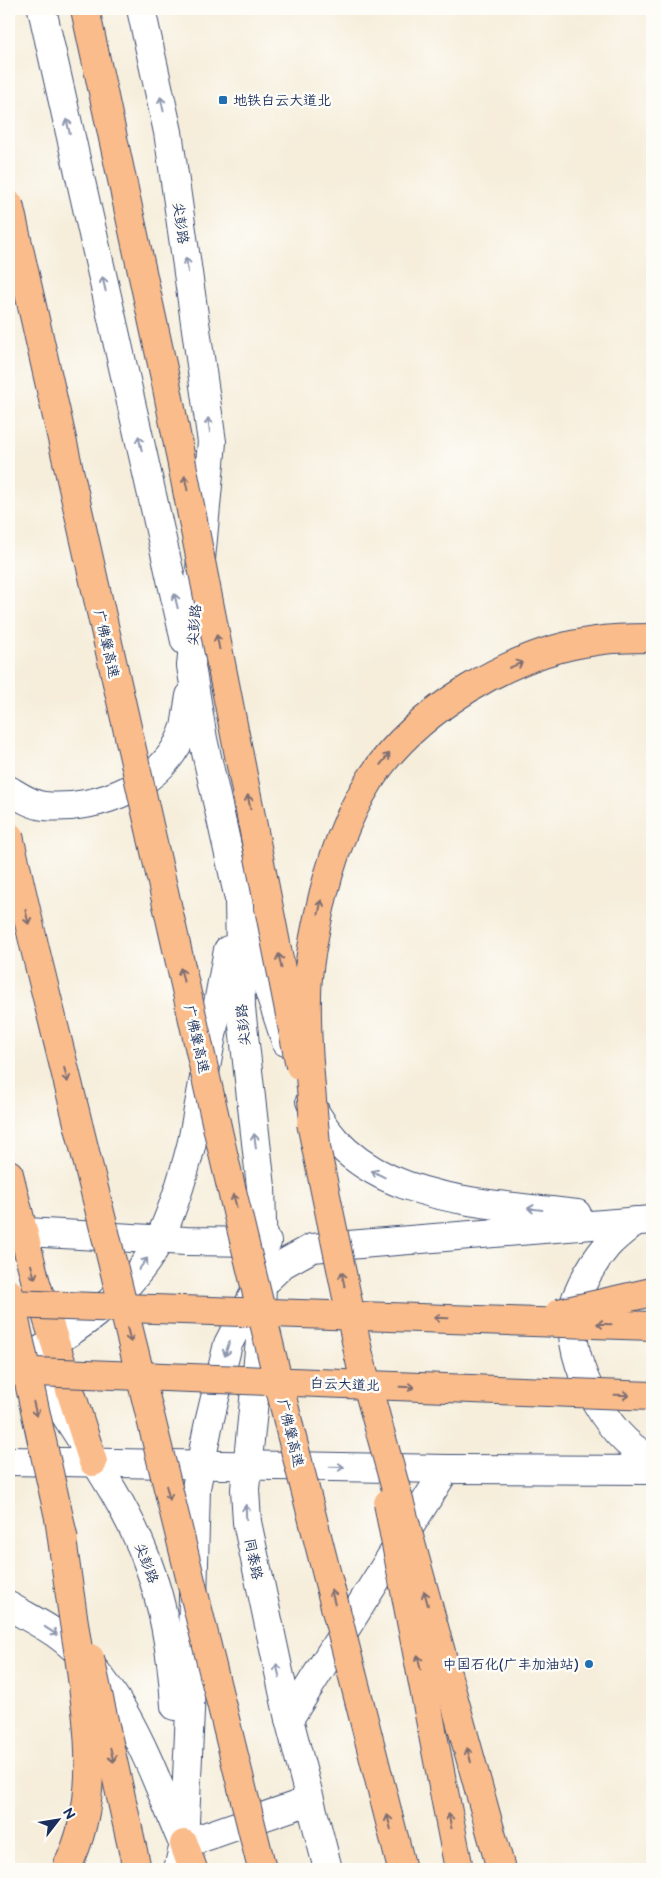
<svg xmlns="http://www.w3.org/2000/svg" width="661" height="1878" viewBox="0 0 661 1878" font-family="'Balsamiq Sans','LXGW WenKai TC',sans-serif">
	<style>
		.lines { fill: none; stroke-linecap: round; stroke-linejoin: round }
		.minor-casing { stroke: #3c4c71; stroke-width: 30 }
		.highway-casing { stroke: #3c4c71; stroke-width: 30 }
		.minor { stroke: #fff; stroke-width: 28 }
		.highway { stroke: #fabc8b; stroke-width: 28 }
		.major-bridge-casing { stroke: #3c4c71; stroke-width: 30; stroke-linecap: butt }
		.highway-bridge-casing { stroke: #3c4c71; stroke-width: 30; stroke-linecap: butt }
		.major-bridge { stroke: #fabc8b; stroke-width: 28 }
		.highway-bridge { stroke: #fabc8b; stroke-width: 28 }
		.oneway { stroke: #8d97ae }
		.oneway2 { stroke: #7f6e72 }
		.poi-dot { fill: #1f6fb2; stroke: #fdfcf7; stroke-width: 2 }
		.labels { text-anchor: middle; stroke-width: 5; stroke-linejoin: round; paint-order: stroke }
		.poi-label { font-size: 14px; fill: #1b2f5e; stroke: #fdfcf7; text-anchor: start }
		.street-label { font-size: 14px; fill: #1b2f5e; stroke: #fdfcf7 }
	</style>
	<rect width="100%" height="100%" fill="#fdfcf7"/>
	<filter id="ink" filterUnits="userSpaceOnUse"><feTurbulence type="fractalNoise" baseFrequency=".02" numOctaves="2"/><feDisplacementMap in="SourceGraphic" scale="10" xChannelSelector="R" yChannelSelector="G"/><feConvolveMatrix kernelMatrix="1 2 1 2 8 2 1 2 1" color-interpolation-filters="sRGB"/></filter>
	<filter id="wash" filterUnits="userSpaceOnUse"><feTurbulence type="fractalNoise" baseFrequency=".0096" numOctaves="4" result="noise"/><feDisplacementMap in="SourceGraphic" scale="20" xChannelSelector="R" yChannelSelector="G"/><feGaussianBlur stdDeviation="1.12" result="paint"/><feColorMatrix in="noise" values="0 0 0 0 0 0 0 0 0 0 0 0 0 0 0 0 0 1.4 0 .05"/><feComposite in="paint" operator="in"/></filter>
	<g filter="url(#wash)">
		<rect width="100%" height="100%" fill="#f6eedb"/>
	</g>
	<g filter="url(#ink)">
		<g class="lines">
			<defs>
				<g id="minor">
					<path d="M42 9 185 641"/>
					<path d="M141 9 168 132 212 442 191 666 203 739 239 899 241 1008 261 1187 263 1256 260 1341 245 1489 247 1522 289 1719 328 1869"/>
					<path d="M9 790C19 796 32 805 44 806 99 811 167 784 185 727 187 717 188 706 190 696"/>
					<path d="M247 924 286 1042"/>
					<path d="M310 1101C354 1203 483 1202 577 1214"/>
					<path d="M636 1221C626 1229 615 1237 607 1246 595 1260 583 1281 576 1298 558 1345 605 1442 652 1458"/>
					<path d="M9 1231 186 1241 267 1242"/>
					<path d="M35 1353C80 1329 129 1293 155 1248 172 1215 183 1178 192 1142L228 950"/>
					<path d="M28 1354C65 1421 121 1490 147 1561 165 1608 172 1656 175 1706"/>
					<path d="M9 1461 446 1469 652 1470"/>
					<path d="M9 1606C24 1615 40 1623 55 1633 123 1681 150 1766 181 1839"/>
					<path d="M289 1719 446 1469"/>
					<path d="M184 1844 309 1801"/>
					<path d="M178 1869 184 1844 190 1711 196 1488 208 1427 228 1344 256 1290 283 1264 312 1248 652 1220"/>
				</g>
				<g id="highway">
					<path d="M9 1174 36 1283 93 1462"/>
					<path d="M184 1844 193 1869"/>
				</g>
			</defs>
			<use href="#minor" class="minor-casing"/>
			<use href="#highway" class="highway-casing"/>
			<use href="#minor" class="minor"/>
			<use href="#highway" class="highway"/>
			<defs>
				<g id="major-bridge">
					<path d="M85 9 165 378 300 1066"/>
					<path d="M311 1123 363 1375"/>
					<path d="M9 1293 64 1540"/>
					<path d="M388 1503 459 1869"/>
					<path d="M90 1658 137 1869"/>
				</g>
				<g id="highway-bridge">
					<path d="M9 204 225 1162 291 1434 402 1869"/>
					<path d="M9 836 35 949 262 1869"/>
					<path d="M316 1146C312 1096 306 1046 307 996 307 969 313 940 319 913 329 866 344 821 370 780 415 711 513 651 596 641 614 638 633 638 652 638"/>
					<path d="M9 1304 652 1326"/>
					<path d="M559 1313 652 1292"/>
					<path d="M358 1352 501 1869"/>
					<path d="M9 1371 652 1396"/>
					<path d="M59 1517C65 1561 71 1605 78 1649 88 1723 102 1800 66 1869"/>
				</g>
			</defs>
			<use href="#major-bridge" class="major-bridge-casing"/>
			<use href="#highway-bridge" class="highway-bridge-casing"/>
			<use href="#major-bridge" class="major-bridge"/>
			<use href="#highway-bridge" class="highway-bridge"/>
		</g>
		<defs><path id="oneway-shaft" d="M-6 0H5M1.5-3L5.5 0L1.5 3" fill="none" stroke-width="1.6" stroke-linecap="round" stroke-linejoin="round" transform="scale(1.25)"/></defs>
		<g class="oneway">
			<use href="#oneway-shaft" transform="translate(162 104) rotate(-102)"/>
			<use href="#oneway-shaft" transform="translate(68 126) rotate(-103)"/>
			<use href="#oneway-shaft" transform="translate(187 265) rotate(-98)"/>
			<use href="#oneway-shaft" transform="translate(104 284) rotate(-103)"/>
			<use href="#oneway-shaft" transform="translate(209 425) rotate(-98)"/>
			<use href="#oneway-shaft" transform="translate(140 443) rotate(-103)"/>
			<use href="#oneway-shaft" transform="translate(176 601) rotate(-103)"/>
			<use href="#oneway-shaft" transform="translate(255 1141) rotate(-97)"/>
			<use href="#oneway-shaft" transform="translate(378 1174) rotate(-154)"/>
			<use href="#oneway-shaft" transform="translate(535 1209) rotate(-173)"/>
			<use href="#oneway-shaft" transform="translate(143 1264) rotate(-53)"/>
			<use href="#oneway-shaft" transform="translate(227 1349) rotate(107)"/>
			<use href="#oneway-shaft" transform="translate(337 1467) rotate(1)"/>
			<use href="#oneway-shaft" transform="translate(246 1512) rotate(-92)"/>
			<use href="#oneway-shaft" transform="translate(51 1631) rotate(33)"/>
			<use href="#oneway-shaft" transform="translate(278 1671) rotate(-103)"/>
		</g>
		<g class="oneway2">
			<use href="#oneway-shaft" transform="translate(186 483) rotate(-101)"/>
			<use href="#oneway-shaft" transform="translate(218 642) rotate(-101)"/>
			<use href="#oneway-shaft" transform="translate(516 665) rotate(-23)"/>
			<use href="#oneway-shaft" transform="translate(385 759) rotate(-51)"/>
			<use href="#oneway-shaft" transform="translate(249 802) rotate(-101)"/>
			<use href="#oneway-shaft" transform="translate(320 907) rotate(-78)"/>
			<use href="#oneway-shaft" transform="translate(27 917) rotate(77)"/>
			<use href="#oneway-shaft" transform="translate(280 961) rotate(-101)"/>
			<use href="#oneway-shaft" transform="translate(182 975) rotate(-103)"/>
			<use href="#oneway-shaft" transform="translate(66 1075) rotate(76)"/>
			<use href="#oneway-shaft" transform="translate(235 1201) rotate(-104)"/>
			<use href="#oneway-shaft" transform="translate(33 1272) rotate(75)"/>
			<use href="#oneway-shaft" transform="translate(343 1279) rotate(-102)"/>
			<use href="#oneway-shaft" transform="translate(441 1318) rotate(-178)"/>
			<use href="#oneway-shaft" transform="translate(604 1324) rotate(-178)"/>
			<use href="#oneway-shaft" transform="translate(129 1335) rotate(76)"/>
			<use href="#oneway-shaft" transform="translate(407 1387) rotate(2)"/>
			<use href="#oneway-shaft" transform="translate(622 1395) rotate(2)"/>
			<use href="#oneway-shaft" transform="translate(35 1409) rotate(77)"/>
			<use href="#oneway-shaft" transform="translate(168 1493) rotate(76)"/>
			<use href="#oneway-shaft" transform="translate(333 1597) rotate(-104)"/>
			<use href="#oneway-shaft" transform="translate(426 1598) rotate(-105)"/>
			<use href="#oneway-shaft" transform="translate(419 1662) rotate(-101)"/>
			<use href="#oneway-shaft" transform="translate(112 1755) rotate(77)"/>
			<use href="#oneway-shaft" transform="translate(469 1755) rotate(-105)"/>
			<use href="#oneway-shaft" transform="translate(450 1821) rotate(-101)"/>
			<use href="#oneway-shaft" transform="translate(389 1822) rotate(-104)"/>
		</g>
	</g>
	<g class="poi-dot">
		<rect x="218" y="95" width="10" height="10" rx="2.5"/>
		<circle cx="589" cy="1664" r="5"/>
	</g>
	<g class="labels">
		<g class="poi-label">
			<text x="233" y="105">地铁白云大道北</text>
			<text x="579" y="1669" text-anchor="end">中国石化(广丰加油站)</text>
		</g>
		<g class="street-label">
			<text transform="translate(181 223) rotate(82)" y="5">尖彭路</text>
			<text transform="translate(194 625) rotate(-85)" y="5">尖彭路</text>
			<text transform="translate(107 644) rotate(77)" y="5">广佛肇高速</text>
			<text transform="translate(243 1025) rotate(-95)" y="5">尖彭路</text>
			<text transform="translate(197 1039) rotate(77)" y="5">广佛肇高速</text>
			<text transform="translate(345 1384) rotate(2)" y="5">白云大道北</text>
			<text transform="translate(291 1433) rotate(76)" y="5">广佛肇高速</text>
			<text transform="translate(254 1559) rotate(79)" y="5">同泰路</text>
			<text transform="translate(147 1563) rotate(69)" y="5">尖彭路</text>
		</g>
	</g>
	<rect width="661" height="1878" fill="none" stroke="#fdfcf7" stroke-width="30"/>
	<g transform="translate(58 1820) rotate(59)" stroke="#fdfcf7" stroke-width="4" paint-order="stroke">
	<path d="M0-4L9 19L0 12L-9 19Z" fill="#1b2f5e"/>
	<text y="-8" font-size="14" font-weight="bold" text-anchor="middle" fill="#1b2f5e">N</text>
	</g>
</svg>
